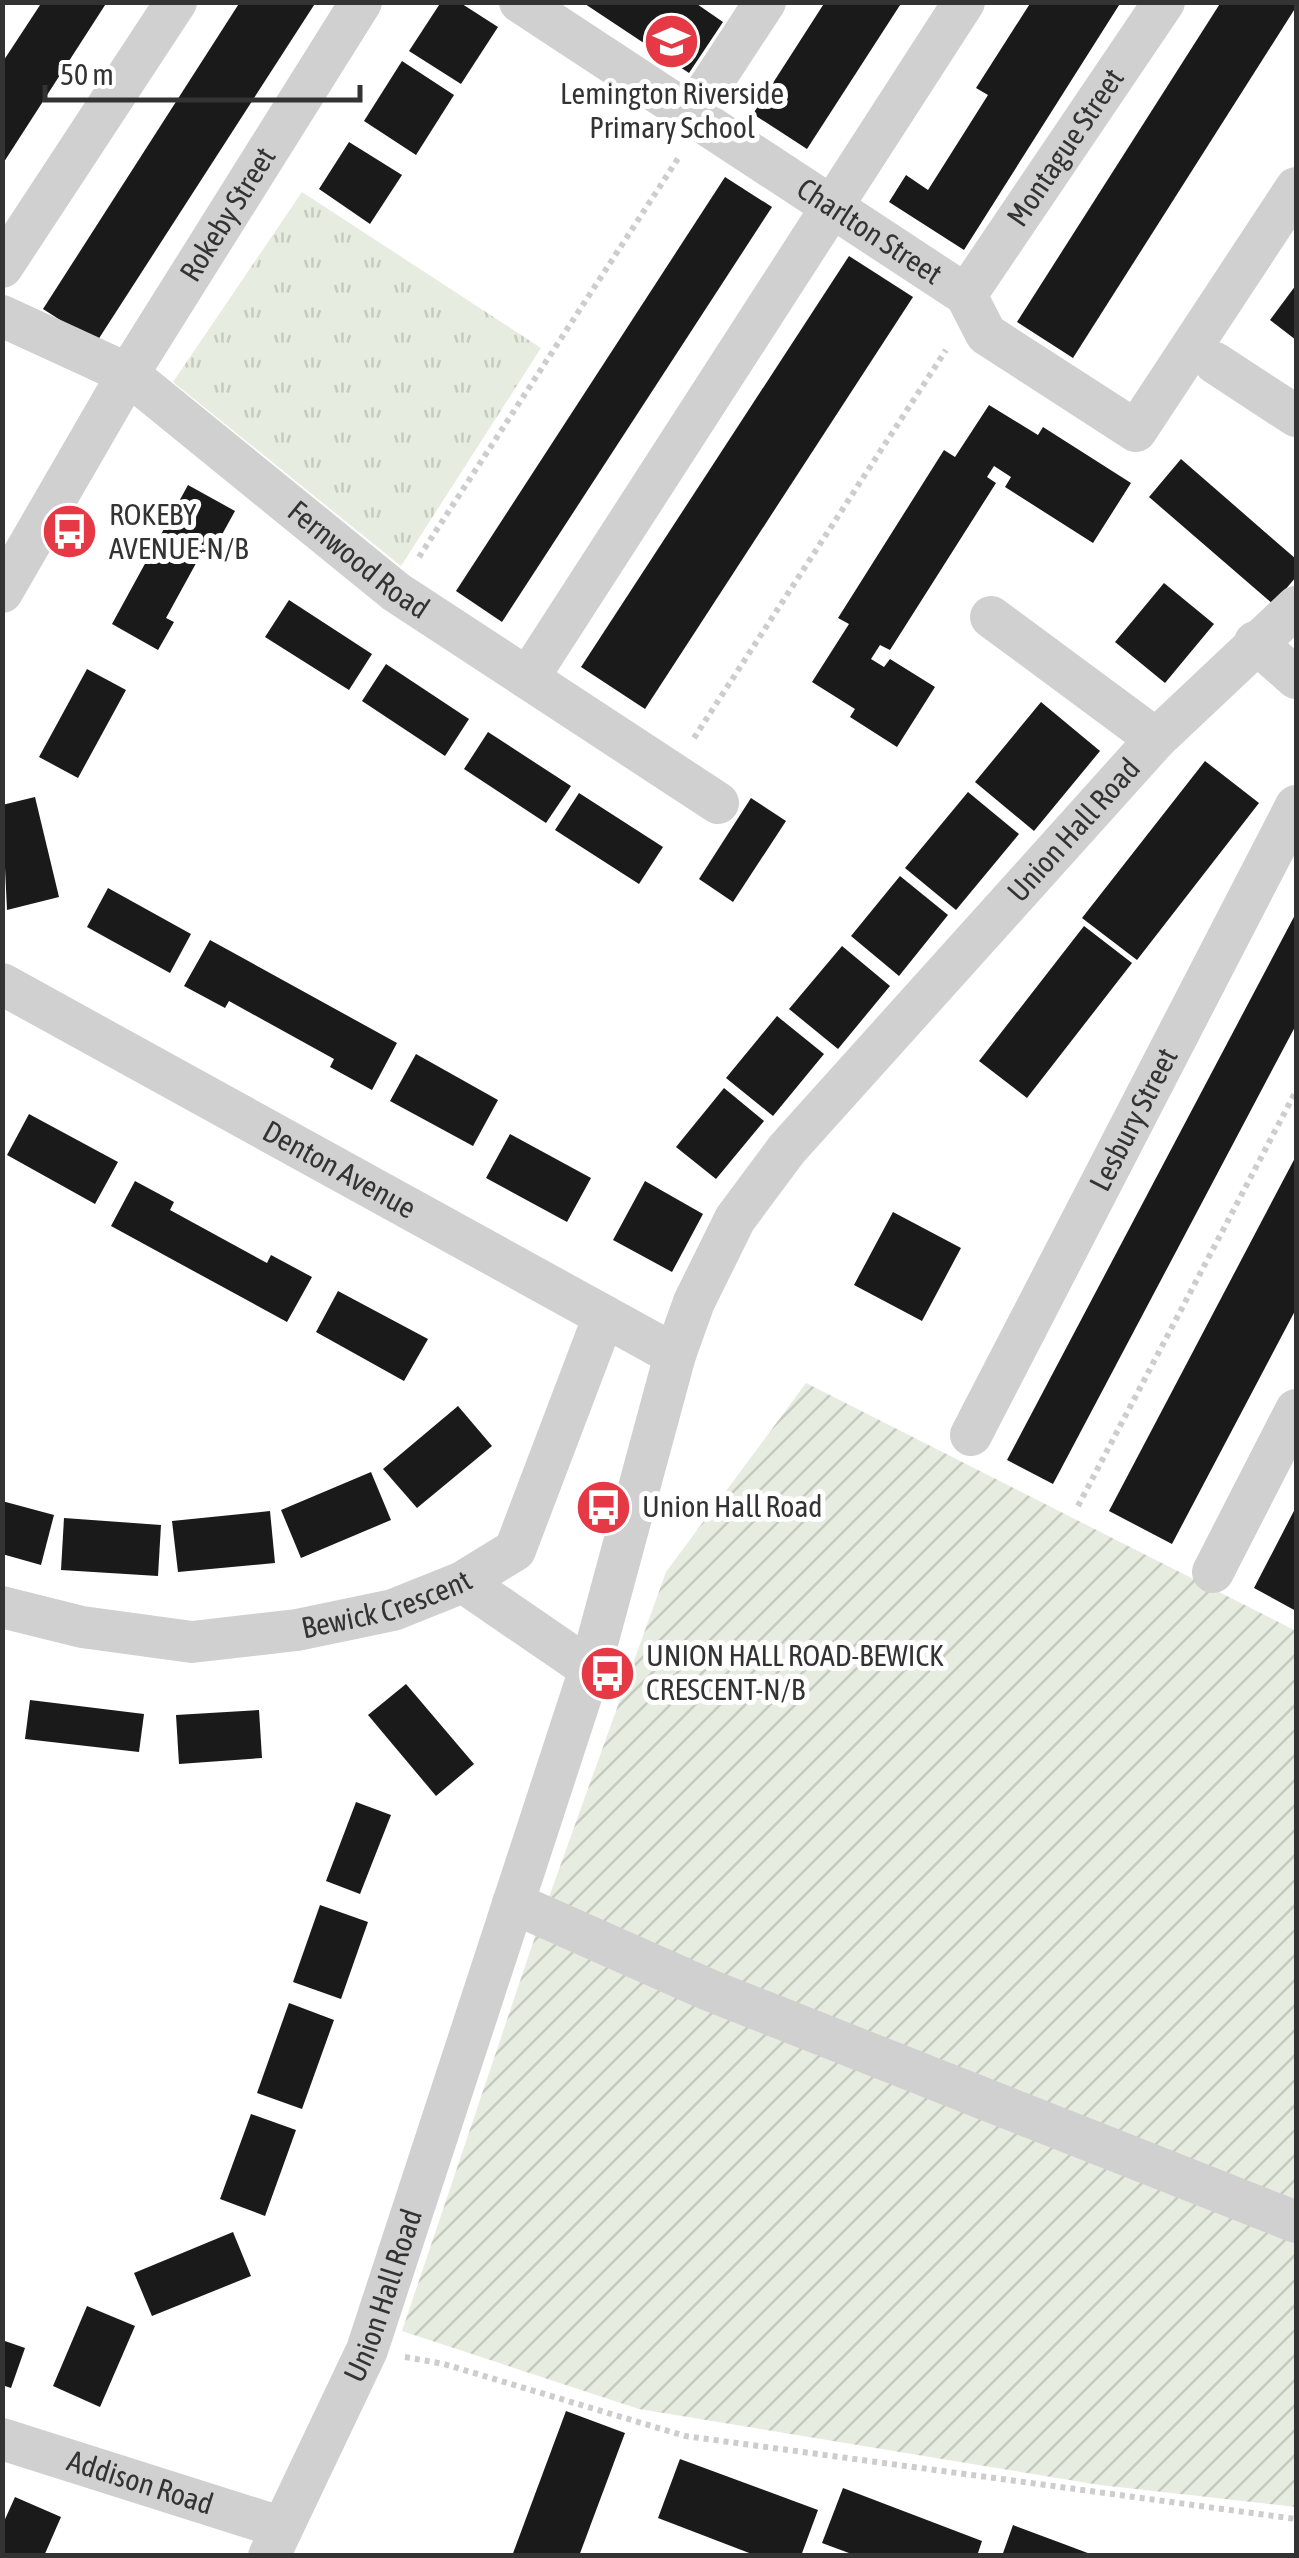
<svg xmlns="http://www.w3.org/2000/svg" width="1299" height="2558" viewBox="0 0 1299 2558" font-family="'Asap Condensed',sans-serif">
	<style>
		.grass { fill: url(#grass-tufts) }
		.garden { fill: url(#garden-furrows) }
		.building { fill: #1a1a1a }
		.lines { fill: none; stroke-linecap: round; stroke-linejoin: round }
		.path { stroke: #cdcdcd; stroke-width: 6; stroke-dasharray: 5 5; stroke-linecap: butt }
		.minor { stroke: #d0d0d0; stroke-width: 42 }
		.labels { text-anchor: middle; stroke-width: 10; stroke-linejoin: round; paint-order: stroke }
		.poi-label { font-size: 30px; fill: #333; stroke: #fff; text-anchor: start }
		.street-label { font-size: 30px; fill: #333; stroke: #fff }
	</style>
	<defs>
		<pattern id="grass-tufts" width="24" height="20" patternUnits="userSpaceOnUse" patternTransform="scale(2.5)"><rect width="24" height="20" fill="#e6ecdf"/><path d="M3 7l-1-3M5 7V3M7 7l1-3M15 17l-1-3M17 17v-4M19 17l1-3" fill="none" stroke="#c6cbc0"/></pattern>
		<pattern id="garden-furrows" width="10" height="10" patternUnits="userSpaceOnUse" patternTransform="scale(2.5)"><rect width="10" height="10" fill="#e6ecdf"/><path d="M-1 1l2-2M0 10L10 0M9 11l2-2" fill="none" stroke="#c6cbc0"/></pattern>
	</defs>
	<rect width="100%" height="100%" fill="#fff"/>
	<path class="grass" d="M302 192 541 348 401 566 173 382Z"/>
	<path class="garden" d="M806 1383 1296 1631V2507L1100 2485 639 2409 402 2331 540 1922 666 1572Z"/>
	<g class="building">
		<path d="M42 2H107L2 165V63Z"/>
		<path d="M240 2H316L96 343 43 309Z"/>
		<path d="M441 2H459L498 27 461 84 409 51Z"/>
		<path d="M582 2H694L723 22 689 73Z"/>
		<path d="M825 2H902L807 149 753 114Z"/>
		<path d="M1031 2H1121L964 250 889 202 906 175 928 190 988 95 976 88Z"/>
		<path d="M1221 2H1296V7L1073 358 1017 322Z"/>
		<path d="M402 61 454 95 416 155 364 121Z"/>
		<path d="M349 142 402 175 370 224 319 189Z"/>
		<path d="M725 177 772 207 502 622 456 591Z"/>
		<path d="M849 256 913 297 645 709 581 667Z"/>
		<path d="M1296 285V340L1270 320Z"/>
		<path d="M989 405 1038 435 1043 427 1131 483 1093 543 1005 487 1011 477 994 466 987 477 996 483 890 650 880 645 871 659 884 667 890 659 935 687 897 747 850 717 855 709 812 682 849 624 838 618 944 450 955 457Z"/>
		<path d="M1181 459 1296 559V577L1273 604 1149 497Z"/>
		<path d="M188 485 235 511 219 540 211 536 166 618 174 622 158 650 112 624Z"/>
		<path d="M1164 583 1214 624 1165 683 1115 642Z"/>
		<path d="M289 600 372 654 349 690 265 637Z"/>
		<path d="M386 664 469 719 445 756 362 701Z"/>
		<path d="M87 669 126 690 78 778 39 757Z"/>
		<path d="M1041 702 1100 751 1034 831 975 782Z"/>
		<path d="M488 732 571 786 546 823 464 769Z"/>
		<path d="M1205 761 1259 803 1137 960 1082 918Z"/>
		<path d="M968 792 1019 834 956 910 905 868Z"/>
		<path d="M579 793 663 847 639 884 555 830Z"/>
		<path d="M35 797 59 897 7 910 2 805Z"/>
		<path d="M751 798 786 821 733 902 699 879Z"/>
		<path d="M900 876 948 915 899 976 851 936Z"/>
		<path d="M108 888 191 934 170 973 87 927Z"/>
		<path d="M1296 913V1025L1053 1484 1007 1460Z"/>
		<path d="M1084 926 1132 963 1027 1098 979 1061Z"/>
		<path d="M210 940 397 1043 372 1090 330 1067 334 1059 229 1001 225 1008 184 986Z"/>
		<path d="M842 946 890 986 838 1049 789 1009Z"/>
		<path d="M777 1016 824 1054 773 1116 726 1078Z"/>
		<path d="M416 1054 498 1100 473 1146 390 1101Z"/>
		<path d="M724 1088 764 1121 716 1179 676 1147Z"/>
		<path d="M29 1114 118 1162 95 1204 7 1155Z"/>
		<path d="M510 1134 591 1178 567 1222 486 1178Z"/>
		<path d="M1296 1156V1309L1172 1544 1109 1511Z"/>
		<path d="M135 1181 174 1202 170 1210 267 1263 271 1255 312 1277 287 1322 111 1226Z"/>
		<path d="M645 1181 703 1214 672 1272 613 1240Z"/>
		<path d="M893 1212 961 1248 922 1321 854 1285Z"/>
		<path d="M338 1291 428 1339 404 1381 316 1332Z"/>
		<path d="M458 1406 492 1446 417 1508 383 1469Z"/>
		<path d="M371 1472 391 1520 301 1558 281 1510Z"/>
		<path d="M2 1501 54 1515 41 1565 2 1554Z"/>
		<path d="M1296 1507V1611L1254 1588Z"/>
		<path d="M270 1511 275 1563 178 1572 172 1521Z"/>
		<path d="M64 1518 161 1525 158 1576 61 1570Z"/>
		<path d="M406 1684 474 1764 436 1796 368 1715Z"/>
		<path d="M30 1700 144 1714 139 1752 25 1739Z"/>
		<path d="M259 1710 262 1758 179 1764 176 1715Z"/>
		<path d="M356 1802 391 1815 360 1894 326 1881Z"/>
		<path d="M320 1905 368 1922 341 1999 293 1982Z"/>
		<path d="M289 2003 334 2020 302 2109 257 2093Z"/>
		<path d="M251 2114 296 2130 265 2216 220 2199Z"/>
		<path d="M233 2232 251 2276 152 2316 134 2273Z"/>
		<path d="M87 2306 135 2326 100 2407 53 2386Z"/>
		<path d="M2 2340 25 2348 11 2388 2 2385Z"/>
		<path d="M566 2411 625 2433 579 2556H512Z"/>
		<path d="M680 2459 818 2510 801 2556H757L658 2518Z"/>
		<path d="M843 2488 982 2541 977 2556H857L822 2543Z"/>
		<path d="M15 2497 61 2517 44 2556H2V2526Z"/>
		<path d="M1013 2525 1093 2555V2556H1002Z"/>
	</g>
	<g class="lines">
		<g class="path">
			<path d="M419 557 679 157"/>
			<path d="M694 738 946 350"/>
			<path d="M1078 1506 1296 1091"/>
			<path d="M405 2357 444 2364 685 2436 1296 2519"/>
		</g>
		<g class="minor">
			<path id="s1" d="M520 2 966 295 986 334 1136 431 1296 188"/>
			<path d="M691 115 765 2"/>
			<path d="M2 267 176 2"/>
			<path id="s2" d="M966 295 1164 2"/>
			<path id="s3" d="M2 316 128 374 396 592 718 803"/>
			<path d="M1215 363 1296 416"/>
			<path id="s4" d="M2 592 128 374 361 2"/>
			<path d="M991 617 1156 739"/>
			<path d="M1255 642 1296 678"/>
			<path d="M528 678 964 2"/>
			<path id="s5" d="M2 984 675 1355"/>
			<path id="s6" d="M971 1435 1296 806"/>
			<path d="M1213 1572 1296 1410"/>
			<path d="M463 1582 590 1669"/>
			<path id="s7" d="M2 1607 82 1627 192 1642 297 1630 393 1610 463 1582 515 1550 604 1316"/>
			<path d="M513 1903 709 1990 1296 2222"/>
			<path id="s8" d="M2 2439 280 2527"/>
			<path id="s9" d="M269 2556 367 2350 590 1669 675 1355 694 1302 735 1219 787 1149 1156 739 1296 607"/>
		</g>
	</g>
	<defs>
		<symbol id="school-disc" viewBox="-11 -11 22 22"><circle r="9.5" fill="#e63946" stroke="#fff"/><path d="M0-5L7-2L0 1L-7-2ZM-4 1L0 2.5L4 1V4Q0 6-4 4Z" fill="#fff"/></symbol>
		<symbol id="bus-disc" viewBox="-11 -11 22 22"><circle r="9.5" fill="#e63946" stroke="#fff"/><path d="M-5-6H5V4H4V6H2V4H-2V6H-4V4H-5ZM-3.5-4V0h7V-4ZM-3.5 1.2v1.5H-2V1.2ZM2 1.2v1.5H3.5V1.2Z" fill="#fff"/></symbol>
	</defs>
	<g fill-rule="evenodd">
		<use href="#school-disc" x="640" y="10" width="63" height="63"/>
		<use href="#bus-disc" x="38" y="500" width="63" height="63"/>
		<use href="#bus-disc" x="572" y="1476" width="63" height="63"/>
		<use href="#bus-disc" x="576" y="1642" width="63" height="63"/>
	</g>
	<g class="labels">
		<g class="poi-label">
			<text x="672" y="104" text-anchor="middle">Lemington Riverside<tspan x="672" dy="34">Primary School</tspan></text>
			<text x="109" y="525">ROKEBY<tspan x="109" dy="34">AVENUE-N/B</tspan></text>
			<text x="642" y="1517">Union Hall Road</text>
			<text x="646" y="1666">UNION HALL ROAD-BEWICK<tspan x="646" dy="34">CRESCENT-N/B</tspan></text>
		</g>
		<g class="street-label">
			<text dy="10" stroke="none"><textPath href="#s2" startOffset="178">Montague Street</textPath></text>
			<text dy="10" stroke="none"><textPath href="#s4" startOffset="440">Rokeby Street</textPath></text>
			<text dy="10" stroke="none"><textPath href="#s1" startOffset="418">Charlton Street</textPath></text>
			<text dy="10" stroke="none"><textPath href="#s3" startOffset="435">Fernwood Road</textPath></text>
			<text dy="10" stroke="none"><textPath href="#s9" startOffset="1935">Union Hall Road</textPath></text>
			<text dy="10" stroke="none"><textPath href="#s6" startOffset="355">Lesbury Street</textPath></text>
			<text dy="10" stroke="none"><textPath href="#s5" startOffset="385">Denton Avenue</textPath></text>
			<text dy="10" stroke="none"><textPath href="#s7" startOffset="392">Bewick Crescent</textPath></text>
			<text dy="10" stroke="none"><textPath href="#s9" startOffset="285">Union Hall Road</textPath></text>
			<text dy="10" stroke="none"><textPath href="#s8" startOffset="145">Addison Road</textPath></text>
		</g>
	</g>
	<rect width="1299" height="2558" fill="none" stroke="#333333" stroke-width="10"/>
	<path d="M45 85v15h315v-15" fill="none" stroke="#333333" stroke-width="5"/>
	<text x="60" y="85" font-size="30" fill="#333333" stroke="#ffffff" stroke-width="8" paint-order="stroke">50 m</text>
</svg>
